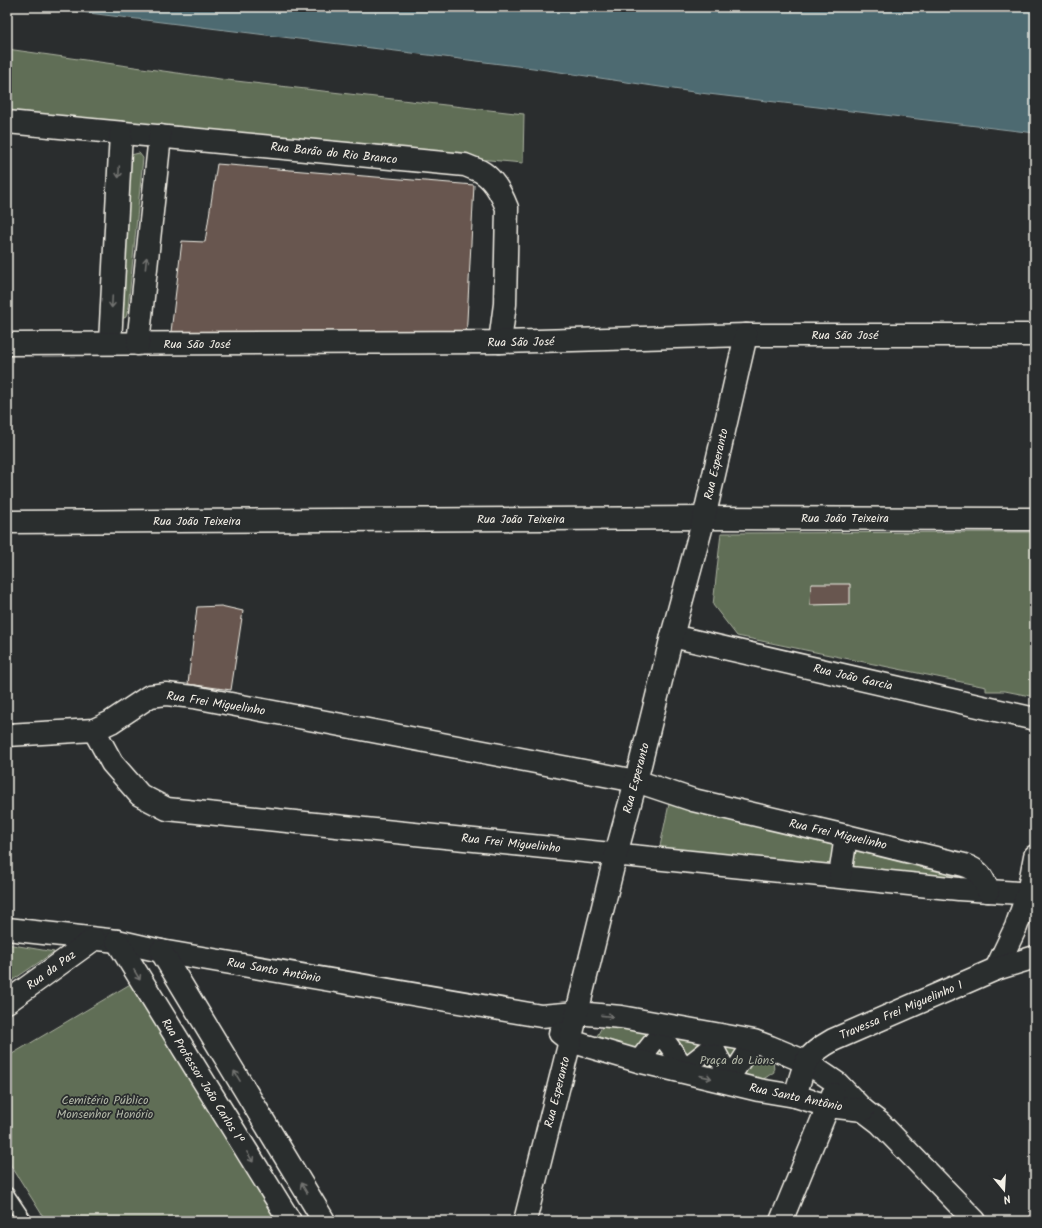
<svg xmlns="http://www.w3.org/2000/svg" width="1042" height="1228" viewBox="0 0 1042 1228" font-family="Kalam,sans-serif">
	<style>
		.green { fill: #606e56; stroke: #aab09f }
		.water { fill: #4d6a71; stroke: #90a0a1 }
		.building { fill: #67574f; stroke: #f4f1e8 }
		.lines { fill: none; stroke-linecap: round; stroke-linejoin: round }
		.service-casing { stroke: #f4f1e8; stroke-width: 16 }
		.pedestrian-casing { stroke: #f4f1e8; stroke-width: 22 }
		.minor-casing { stroke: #f4f1e8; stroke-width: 25 }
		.service { stroke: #2a2d2e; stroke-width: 13 }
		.pedestrian { stroke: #2a2d2e; stroke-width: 19 }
		.minor { stroke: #2a2d2e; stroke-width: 22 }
		.oneway { stroke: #71726f }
		.labels { text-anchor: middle; stroke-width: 3.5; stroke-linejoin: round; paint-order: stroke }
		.street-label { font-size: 12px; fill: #f4f1e8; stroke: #2a2d2e }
		.park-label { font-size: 12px; fill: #b1b6a6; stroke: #2a2d2e }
	</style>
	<rect width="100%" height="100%" fill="#2a2d2e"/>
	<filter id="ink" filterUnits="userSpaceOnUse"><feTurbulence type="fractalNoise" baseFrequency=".025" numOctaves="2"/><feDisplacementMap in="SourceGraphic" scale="8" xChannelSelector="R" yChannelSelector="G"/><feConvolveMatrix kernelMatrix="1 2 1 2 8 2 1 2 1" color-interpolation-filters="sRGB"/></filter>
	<g filter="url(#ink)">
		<g class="green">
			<path d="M7 49 227 80 524 114 523 163 7 117Z"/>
			<path d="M139 153 143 158 128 308 126 317 120 320 131 155Z"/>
			<path d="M1035 532V697L1005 691H986V687L737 636 713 605 721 533Z"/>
			<path d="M669 804 963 878 659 851Z"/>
			<path d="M7 944 54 952 7 984Z"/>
			<path d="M132 983 283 1221H46L7 1159V1057Z"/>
			<path d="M625 1024 694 1034 773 1057 774 1072 759 1082 612 1045 597 1036 602 1027Z"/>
		</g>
		<path class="water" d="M40 7H1035V133L700 93 533 68Z"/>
		<g class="building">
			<path d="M217 164 474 185 466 340H170L182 241 205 242Z"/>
			<path d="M811 584H850V604L810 605Z"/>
			<path d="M221 606 243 611 231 690 188 684 197 607Z"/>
		</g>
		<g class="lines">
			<defs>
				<path id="service" d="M7 1194 25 1221"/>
				<path id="pedestrian" d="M638 1061 660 1033 685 1068 713 1046 730 1078 754 1041"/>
				<g id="minor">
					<path d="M7 122 465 165C470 167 475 169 480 171 493 178 502 195 507 208L505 304 500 342"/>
					<path d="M110 343 121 133"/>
					<path d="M7 344 500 342 746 335H1035"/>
					<path d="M138 344 160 136"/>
					<path d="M7 522 704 518 1035 519"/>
					<path d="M672 636 1035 719"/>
					<path d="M94 730 112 763 140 795 167 809 959 889 1035 894"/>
					<path d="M7 735 94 730 111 722 150 696 166 694 194 697 636 781 693 800 846 836 964 865C979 870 983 877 988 891"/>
					<path d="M840 876 846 836"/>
					<path d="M7 929 117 941 161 951 541 1016 577 1013 621 1017 754 1041 770 1047 806 1062 837 1083 863 1110 880 1123 975 1221"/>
					<path d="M117 941 290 1221"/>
					<path d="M161 951 324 1221"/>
					<path d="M996 969 1016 927 1028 893 1035 856"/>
					<path d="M7 1002 94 939"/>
					<path d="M560 1033 570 1041 638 1061 759 1090 795 1096 828 1106 863 1110"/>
					<path d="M795 1096C798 1087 802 1071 806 1062 812 1052 824 1045 833 1040L996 969 1035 957"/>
					<path d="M525 1221 570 1041 616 854 636 781 672 636 704 518 746 335"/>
					<path d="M781 1221 833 1094"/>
				</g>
			</defs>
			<use href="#service" class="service-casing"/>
			<use href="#pedestrian" class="pedestrian-casing"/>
			<use href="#minor" class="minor-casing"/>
			<use href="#service" class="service"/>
			<use href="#pedestrian" class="pedestrian"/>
			<use href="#minor" class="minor"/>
		</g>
		<defs><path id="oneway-shaft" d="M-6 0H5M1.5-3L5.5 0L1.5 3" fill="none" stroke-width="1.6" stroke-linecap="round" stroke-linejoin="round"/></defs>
		<g class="oneway">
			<use href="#oneway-shaft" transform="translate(119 172) rotate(93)"/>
			<use href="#oneway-shaft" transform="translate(146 263) rotate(-84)"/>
			<use href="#oneway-shaft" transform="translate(112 302) rotate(93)"/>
			<use href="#oneway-shaft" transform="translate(137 975) rotate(59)"/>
			<use href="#oneway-shaft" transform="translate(607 1016) rotate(6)"/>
			<use href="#oneway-shaft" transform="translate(237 1076) rotate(-121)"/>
			<use href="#oneway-shaft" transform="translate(706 1077) rotate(13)"/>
			<use href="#oneway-shaft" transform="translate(250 1157) rotate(58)"/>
			<use href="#oneway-shaft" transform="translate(304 1188) rotate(-121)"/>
		</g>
	</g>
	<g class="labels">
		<g class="street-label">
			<text transform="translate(334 153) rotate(6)" y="4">Rua Barão do Rio Branco</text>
			<text x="845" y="339">Rua São José</text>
			<text transform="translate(521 342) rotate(-1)" y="4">Rua São José</text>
			<text x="197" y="348">Rua São José</text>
			<text transform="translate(716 464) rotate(-77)" y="4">Rua Esperanto</text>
			<text x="845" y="522">Rua João Teixeira</text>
			<text x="521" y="523">Rua João Teixeira</text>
			<text x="197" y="525">Rua João Teixeira</text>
			<text transform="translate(853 677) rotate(13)" y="4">Rua João Garcia</text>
			<text transform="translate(216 703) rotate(9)" y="4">Rua Frei Miguelinho</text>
			<text transform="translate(636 778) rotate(-75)" y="4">Rua Esperanto</text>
			<text transform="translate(838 834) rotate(13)" y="4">Rua Frei Miguelinho</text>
			<text transform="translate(511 843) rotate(6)" y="4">Rua Frei Miguelinho</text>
			<text transform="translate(51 970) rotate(-36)" y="4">Rua da Paz</text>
			<text transform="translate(274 970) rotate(10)" y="4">Rua Santo Antônio</text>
			<text transform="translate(901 1010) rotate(-23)" y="4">Travessa Frei Miguelinho 1</text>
			<text transform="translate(203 1081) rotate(58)" y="4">Rua Professor João Carlos 1ª</text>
			<text transform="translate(557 1092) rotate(-76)" y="4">Rua Esperanto</text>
			<text transform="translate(796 1097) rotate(12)" y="4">Rua Santo Antônio</text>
		</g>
		<g class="park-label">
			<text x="737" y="1064">Praça do Lions</text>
			<text x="105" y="1104">Cemitério Público<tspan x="105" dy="14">Monsenhor Honório</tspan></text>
		</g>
	</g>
	<rect width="1042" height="1228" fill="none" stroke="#2a2d2e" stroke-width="24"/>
	<rect x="12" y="12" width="1018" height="1204" fill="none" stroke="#f4f1e8" stroke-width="1.5" filter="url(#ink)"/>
	<g transform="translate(1004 1190) rotate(162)" stroke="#2a2d2e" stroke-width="3" paint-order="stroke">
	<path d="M0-3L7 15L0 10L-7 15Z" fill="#f4f1e8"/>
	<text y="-6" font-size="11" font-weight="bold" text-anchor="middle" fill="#f4f1e8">N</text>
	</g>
</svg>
